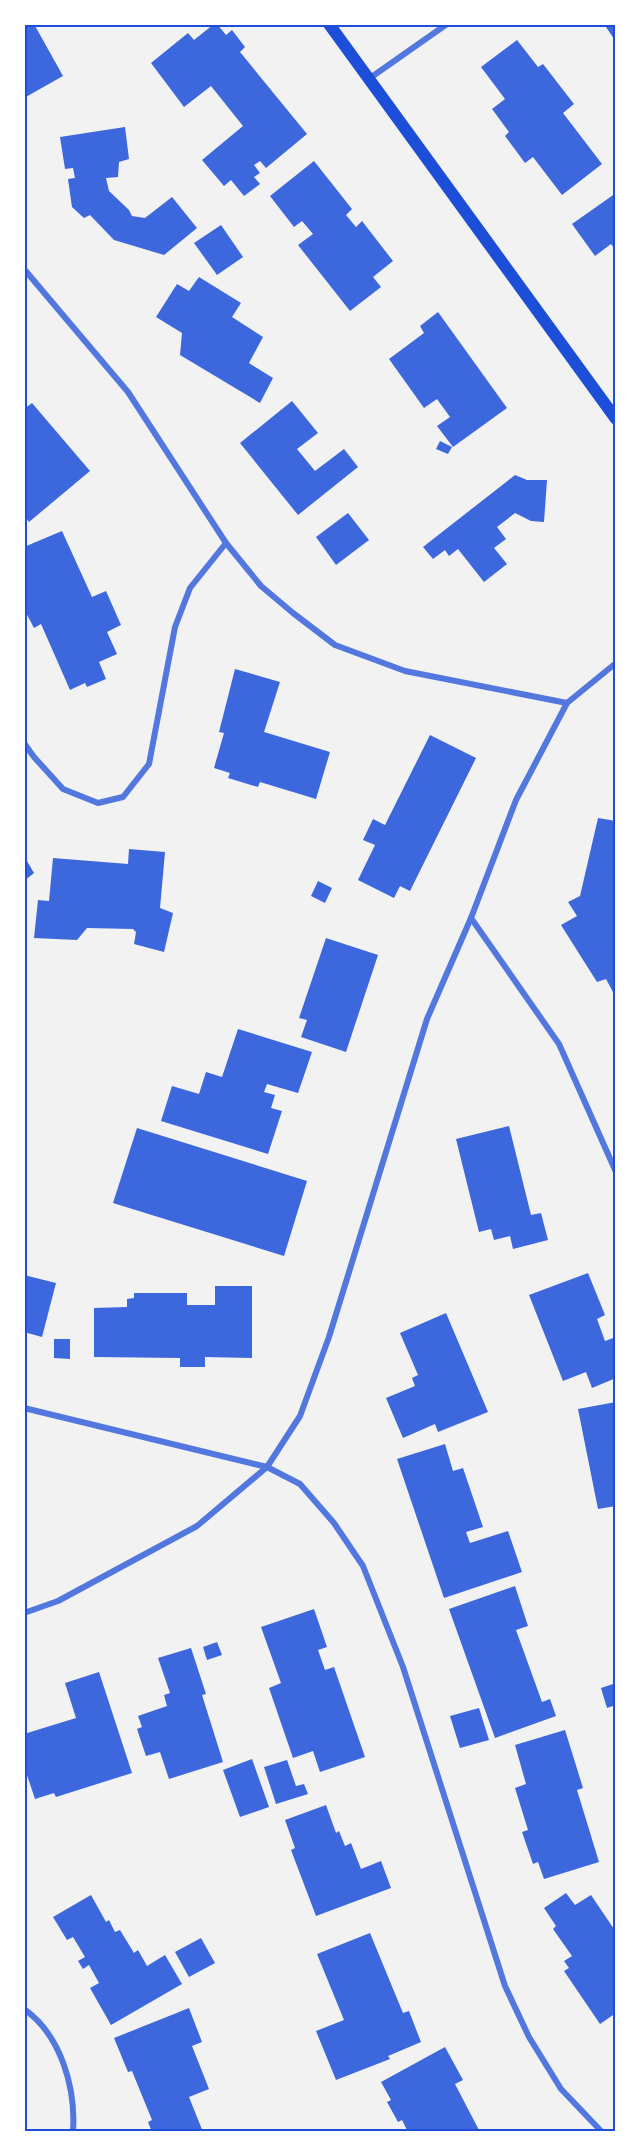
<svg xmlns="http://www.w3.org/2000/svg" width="640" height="2156" viewBox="0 0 640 2156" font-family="Ubuntu,sans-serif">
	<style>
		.building { fill: #3d67dc }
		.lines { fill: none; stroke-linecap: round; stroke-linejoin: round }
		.minor { stroke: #5277de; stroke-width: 6 }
		.secondary { stroke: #1d4ed8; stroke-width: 12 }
		.neatline { fill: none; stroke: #1d4ed8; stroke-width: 2 }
	</style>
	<rect width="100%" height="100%" fill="#f2f2f2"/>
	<g class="building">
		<path d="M24 24H34L63 76 24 98Z"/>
		<path d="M214 24H217L226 35 232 30 245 47 240 52 307 134 266 168 260 161 254 165 260 173 254 177 260 184 244 196 231 180 224 186 202 160 243 126 211 86 184 107 151 63 188 33 194 40Z"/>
		<path d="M604 24H616V42Z"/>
		<path d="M517 40 538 67 543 64 574 104 563 113 602 164 562 195 533 157 525 163 505 136 509 132 492 109 505 99 481 67Z"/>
		<path d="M125 127 129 159 119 162 118 177 106 178 109 191 129 210 132 216 145 218 172 197 197 228 164 255 114 240 90 215 84 218 72 207 68 179 75 178 73 168 65 169 60 137Z"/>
		<path d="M314 161 352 209 346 215 356 227 362 221 393 261 373 277 381 287 350 311 298 245 313 234 302 221 294 227 270 196Z"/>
		<path d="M616 193V251L611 244 595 256 572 224Z"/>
		<path d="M221 225 243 257 217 275 194 243Z"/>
		<path d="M199 277 241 303 232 317 263 337 249 363 273 378 260 403 180 355 182 333 156 317 177 284 189 291Z"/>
		<path d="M438 312 507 408 453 447 437 426 450 417 437 399 424 408 389 359 424 333 420 326Z"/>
		<path d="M292 401 318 433 297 449 315 471 344 449 358 467 298 515 240 443Z"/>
		<path d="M32 403 90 471 29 522 24 515V409Z"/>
		<path d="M440 441 452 447 448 454 436 449Z"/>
		<path d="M515 475 527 480H547L544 522 531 521 515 513 497 527 506 539 494 548 507 564 484 582 458 549 449 556 445 550 433 559 423 547Z"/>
		<path d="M348 513 369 540 336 565 316 537Z"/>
		<path d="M62 531 92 597 106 591 121 625 107 632 117 654 99 662 106 679 87 687 85 683 70 690 41 624 34 628 24 609V558L27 557 24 547Z"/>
		<path d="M235 669 280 682 264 732 330 752 316 799 260 782 258 787 228 778 230 773 214 768 224 733 219 732Z"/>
		<path d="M430 735 476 758 410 891 400 886 394 898 358 880 375 845 363 840 373 819 385 825Z"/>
		<path d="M598 818 616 821V993L614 994 606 979 597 982 561 925 577 916 568 902 580 896Z"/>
		<path d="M129 849 165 852 160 908 173 913 164 952 134 944 136 932 133 929 87 928 77 940 34 938 38 900 49 901 53 858 128 864Z"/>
		<path d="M24 856 34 873 24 881Z"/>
		<path d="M318 881 332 888 325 903 311 896Z"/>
		<path d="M326 938 378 955 346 1052 301 1037 307 1020 299 1018Z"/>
		<path d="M238 1029 312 1052 298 1093 267 1084 264 1092 275 1095 271 1108 282 1111 268 1154 161 1121 172 1086 199 1094 206 1072 222 1077Z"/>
		<path d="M509 1126 531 1215 541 1213 548 1240 513 1249 510 1236 494 1240 491 1229 479 1232 456 1139Z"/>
		<path d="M137 1128 307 1181 284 1256 113 1203Z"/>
		<path d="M588 1273 605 1315 597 1319 605 1341 616 1337V1378L592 1388 586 1372 563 1381 529 1295Z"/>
		<path d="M24 1275 56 1283 42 1337 24 1332Z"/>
		<path d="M215 1286H252V1358L205 1357V1367H180V1358L94 1357V1308L127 1307V1299L134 1298V1293H187V1305H215Z"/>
		<path d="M446 1313 488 1412 438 1432 435 1424 403 1438 386 1398 415 1386 412 1378 418 1375 400 1333Z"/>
		<path d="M54 1339H70V1359L54 1358Z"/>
		<path d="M616 1402V1506L598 1509 578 1409Z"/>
		<path d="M445 1444 453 1471 463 1468 483 1527 466 1532 470 1543 508 1531 522 1572 444 1598 397 1459Z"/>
		<path d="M515 1586 528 1626 516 1630 542 1702 550 1699 556 1716 495 1738 449 1609Z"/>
		<path d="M314 1609 327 1647 318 1650 325 1670 334 1667 365 1757 320 1772 313 1751 293 1758 269 1688 281 1683 261 1627Z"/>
		<path d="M217 1642 222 1655 207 1660 203 1647Z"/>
		<path d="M191 1648 206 1694 202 1695 223 1762 169 1779 160 1752 146 1756 137 1729 142 1727 138 1716 167 1706 164 1695 170 1693 158 1658Z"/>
		<path d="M99 1672 132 1773 56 1797 54 1793 35 1799 24 1766V1734L76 1718 65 1683Z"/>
		<path d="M616 1683V1705L607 1708 601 1688Z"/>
		<path d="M479 1708 489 1740 460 1748 450 1716Z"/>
		<path d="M565 1730 583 1788 577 1790 599 1862 544 1879 538 1862 533 1864 522 1832 528 1830 515 1788 526 1784 515 1745Z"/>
		<path d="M252 1759 269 1807 240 1817 223 1770Z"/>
		<path d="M287 1760 296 1786 304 1784 308 1794 276 1804 264 1767Z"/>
		<path d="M326 1805 336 1833 339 1831 345 1846 351 1843 361 1869 381 1861 391 1888 316 1916 291 1850 295 1848 285 1820Z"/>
		<path d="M566 1893 575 1905 591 1895 616 1932V2013L600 2024 564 1971 569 1968 564 1961 572 1956 553 1929 556 1926 544 1908Z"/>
		<path d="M91 1895 106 1922 109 1920 115 1932 120 1930 134 1953 138 1950 147 1966 165 1955 182 1984 111 2025 90 1988 99 1983 89 1965 83 1969 78 1961 85 1957 73 1937 67 1940 53 1917Z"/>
		<path d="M370 1933 403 2013 409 2011 421 2042 388 2056 390 2059 336 2080 316 2031 344 2020 317 1954Z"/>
		<path d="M201 1938 215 1963 189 1977 175 1952Z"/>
		<path d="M189 2008 202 2042 192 2046 209 2089 189 2097 203 2132H152L148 2122 152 2120 132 2071 128 2072 114 2038Z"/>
		<path d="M445 2047 463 2080 455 2084 480 2132H408L402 2120 398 2122 387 2102 391 2100 381 2082Z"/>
	</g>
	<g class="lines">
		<g class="minor">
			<path d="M370 78 447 24"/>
			<path d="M24 269 128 392 226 543 261 586 293 613 335 645 405 671 567 703"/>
			<path d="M24 743 34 757 63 789 98 803 123 797 149 764 175 627 190 588 226 543"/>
			<path d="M471 918 559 1044 616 1172"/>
			<path d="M24 1408 267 1467 300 1484 334 1523 363 1566 403 1667 505 1986 529 2037 561 2089 602 2132"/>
			<path d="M24 1613 58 1601 197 1526 267 1467 300 1416 329 1337 427 1019 471 918 516 800 567 703 616 663"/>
			<path d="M24 2009C61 2035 76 2088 73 2132"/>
		</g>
		<path class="secondary" d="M329 24 616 419"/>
	</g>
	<rect width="640" height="2156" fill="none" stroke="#ffffff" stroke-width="51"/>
	<rect x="26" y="26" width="588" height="2104" class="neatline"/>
</svg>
